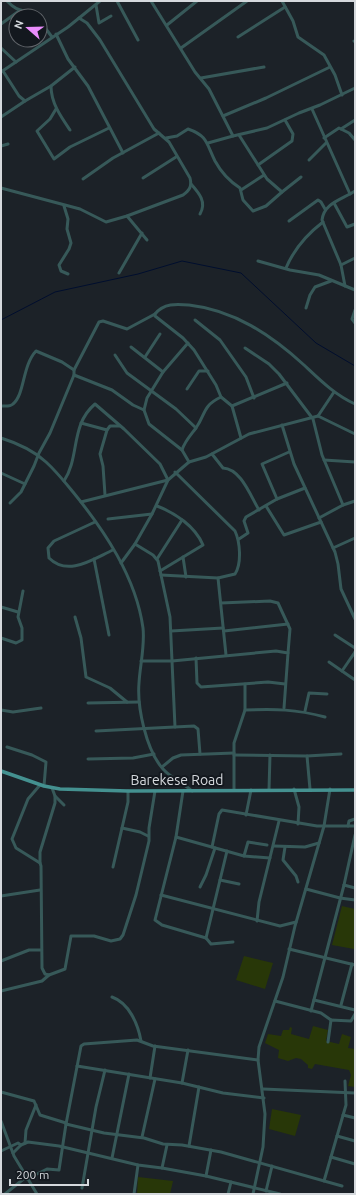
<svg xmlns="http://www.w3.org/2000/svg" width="356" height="1195" viewBox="0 0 356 1195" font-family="Ubuntu,sans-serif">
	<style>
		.green { fill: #283708 }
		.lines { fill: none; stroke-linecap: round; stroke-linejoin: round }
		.stream { stroke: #000e2e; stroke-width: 1 }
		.minor { stroke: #375959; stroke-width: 3 }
		.major { stroke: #449190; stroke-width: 3.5 }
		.labels { text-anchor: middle; stroke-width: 4; stroke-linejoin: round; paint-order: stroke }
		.street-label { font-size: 14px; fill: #d5d9dd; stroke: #13181e }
	</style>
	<rect width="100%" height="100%" fill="#1c2228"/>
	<g class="green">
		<path d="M342 906 355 909 354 949 332 945Z"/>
		<path d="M244 956 273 963 265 989 236 980Z"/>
		<path d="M313 1026 328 1030 326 1041 339 1044 342 1034 351 1037 348 1048 355 1049V1087L348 1086 351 1075 349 1070 315 1064 312 1069 308 1068V1065L301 1059 296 1058 288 1061 278 1058 279 1050 265 1043 268 1034 281 1036 283 1030H289L290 1027 292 1028 291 1034 309 1039Z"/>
		<path d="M272 1109 301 1115 295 1136 269 1129Z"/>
		<path d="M138 1177 173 1181 170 1194H137Z"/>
	</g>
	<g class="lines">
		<path class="stream" d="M1 320 55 292 138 274 182 261 241 273 316 343 355 366"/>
		<g class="minor">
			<path d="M7 1C19 14 25 8 36 16"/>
			<path d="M117 1 138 40"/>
			<path d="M151 1 195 72 209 89 233 136 267 128 299 113 320 105 355 88"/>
			<path d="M282 1 293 21 298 37 324 55 335 75 342 95"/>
			<path d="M96 5 99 23 111 16"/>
			<path d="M40 21 52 37"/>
			<path d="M1 24 19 11"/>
			<path d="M167 25 197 1"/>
			<path d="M56 34 68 59 88 86 123 153"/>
			<path d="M238 37 285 7"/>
			<path d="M354 41 355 42"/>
			<path d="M1 48 16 62"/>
			<path d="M181 48 247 1"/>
			<path d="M3 71 19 96 25 101 51 86 75 67"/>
			<path d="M1 72 68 27 100 1"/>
			<path d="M201 78 264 67"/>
			<path d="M51 86C51 103 61 117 70 130"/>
			<path d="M56 109 50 119 37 131 54 159 70 147 109 128"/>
			<path d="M312 109 350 194"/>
			<path d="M223 116 266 98 330 67"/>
			<path d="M1 117 25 101"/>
			<path d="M341 129 355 120"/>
			<path d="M239 135 267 179 282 192 301 177"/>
			<path d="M166 138 177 136 188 129C208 136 206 143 215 161 221 172 229 181 240 188L243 200 253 211 266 206 282 192"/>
			<path d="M324 138 339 128 349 133 355 140"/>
			<path d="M208 143 233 136"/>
			<path d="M1 146 8 144"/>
			<path d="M309 160 326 143"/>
			<path d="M258 165 292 141 293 134 285 120"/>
			<path d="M143 178 176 157"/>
			<path d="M83 179 113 158 159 133"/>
			<path d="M191 184C199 193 207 202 200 214"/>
			<path d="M1 188 80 209 106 222 127 216 183 195C190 190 192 186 190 178L169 142 154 129 100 40 87 23 79 18"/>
			<path d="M241 190 264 175"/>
			<path d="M334 203 347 227 355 224"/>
			<path d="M64 206 68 219 67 229 71 243 69 249 59 265 61 271 68 274"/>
			<path d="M127 216 147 240"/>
			<path d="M289 221 318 200 321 202 325 209"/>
			<path d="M258 261 290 270 319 275 355 290"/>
			<path d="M341 265 355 258"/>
			<path d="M286 268C294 249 306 235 323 222"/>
			<path d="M119 273 142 233"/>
			<path d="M345 286 341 265 322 220C324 203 341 200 355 191"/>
			<path d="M306 308 310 295 315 287 331 281"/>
			<path d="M355 310 352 319 355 323"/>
			<path d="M195 320 220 340 246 377 254 398"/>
			<path d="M188 343 163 372 147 398 144 410 149 424 182 450 189 462"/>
			<path d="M131 347 163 372"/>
			<path d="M245 348 269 364 279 374 313 419 322 455 343 505"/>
			<path d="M115 355 127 373 176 409 196 428"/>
			<path d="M145 357 160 334"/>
			<path d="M74 375 112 390 133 405 144 410"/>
			<path d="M287 383 232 406 221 397 216 385 194 350 183 338 155 316V314C164 303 176 304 189 305 234 310 271 335 304 365 320 380 335 395 355 404"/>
			<path d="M187 389 199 371H208"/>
			<path d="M1 406C5 406 10 407 13 404 25 394 22 366 36 351L62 362 74 370"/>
			<path d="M232 406 241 438"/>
			<path d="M318 416 334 392"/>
			<path d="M81 423 107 430 100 454 103 466 105 495"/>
			<path d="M282 425 294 464 335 552 338 564 341 589 355 619"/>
			<path d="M107 430 110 426H120"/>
			<path d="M1 438C17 443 34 451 46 462 56 471 64 481 73 492 104 530 136 577 143 628 145 646 140 665 139 683 137 707 146 750 163 769 171 778 183 783 192 791"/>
			<path d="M182 450C185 441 190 436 196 428 206 414 202 406 221 397"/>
			<path d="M212 454 223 468C241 469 250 495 259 510"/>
			<path d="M324 460 355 462"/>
			<path d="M1 473 25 484"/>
			<path d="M64 481C80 457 70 425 95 404L124 429 160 464 168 480 81 502"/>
			<path d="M277 499 262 464 289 452"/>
			<path d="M10 503 21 492 34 466 39 453 50 433 74 375V370L99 322 103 321 127 329 155 314"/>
			<path d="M157 506C175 513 195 526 203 545L160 571"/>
			<path d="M266 506 284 535 321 522"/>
			<path d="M319 518 343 505 355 501"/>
			<path d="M108 519 152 514"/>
			<path d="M95 522 54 541 48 548 49 558C68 577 93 559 113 550"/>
			<path d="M239 539 248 533 244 521 246 517 277 499 305 488"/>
			<path d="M135 544 153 555 158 561 170 617 175 727"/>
			<path d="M333 548 355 538"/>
			<path d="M183 557 186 577"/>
			<path d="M94 559 109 635"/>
			<path d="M157 559 182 520"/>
			<path d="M121 563 135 544 152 514 168 480 189 462 206 457 249 434 318 416 355 434"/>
			<path d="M161 575 218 578 235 574C242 563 240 542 235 531L175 472"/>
			<path d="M218 578 226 655"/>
			<path d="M221 603 270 601 278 603 290 629 288 653"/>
			<path d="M1 607 18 612"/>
			<path d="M75 617 81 638 86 677 110 688 127 702"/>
			<path d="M171 631 223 628"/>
			<path d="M224 631 288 624"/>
			<path d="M335 635 355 648"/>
			<path d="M1 638 16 643 22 640V628L18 617 23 591"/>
			<path d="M196 658 197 683 201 687 268 682 285 684"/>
			<path d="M141 661H172L276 651 288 653 284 708"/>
			<path d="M329 662 355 680"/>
			<path d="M342 671 355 652"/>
			<path d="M88 703 139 702"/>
			<path d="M1 710 13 712 41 708"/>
			<path d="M245 710C276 709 295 709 325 717"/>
			<path d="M305 711 309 693 327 694"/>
			<path d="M96 731 194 726 198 729 200 754"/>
			<path d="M7 747 32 755 46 762 44 786"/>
			<path d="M234 755 307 756 341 754"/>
			<path d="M307 756 310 789"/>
			<path d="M88 759 133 758 154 754"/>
			<path d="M162 767 173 758 181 755 234 753"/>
			<path d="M40 785 28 799 12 839 16 848 40 863 41 866 42 968 45 974 49 975"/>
			<path d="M294 789 299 807 298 824"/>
			<path d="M234 790V743L245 710V684"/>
			<path d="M269 790 270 755"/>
			<path d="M183 791 176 837 155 920 162 925 206 938"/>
			<path d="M55 796 64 805"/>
			<path d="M246 815 251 790"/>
			<path d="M348 826 349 821 355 819"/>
			<path d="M122 828 140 832 148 836"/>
			<path d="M176 837 244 856 270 858"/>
			<path d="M274 846 305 847 319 843"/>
			<path d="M212 847 219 814 222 810 317 826H355"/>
			<path d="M285 847 283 860 296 876 298 882"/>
			<path d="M227 851 206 938 211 944 233 942"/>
			<path d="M244 856 248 842 267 845"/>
			<path d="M40 863V852L55 803V796L52 788"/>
			<path d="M113 867 128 802V791"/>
			<path d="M220 880 239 884"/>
			<path d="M344 885 355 888"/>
			<path d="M200 887 206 875 215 848"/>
			<path d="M306 889 340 898 355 900"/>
			<path d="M161 895 280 926 296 922"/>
			<path d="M1 896 40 890"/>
			<path d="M257 921 259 902 279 821"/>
			<path d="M289 949 355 965"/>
			<path d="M1 961 29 950H41"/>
			<path d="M1 991 42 981 49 975 65 969 71 936H94L111 941 120 939 123 935 136 895 149 841V828L155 791"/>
			<path d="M112 997C129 1003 138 1024 141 1041"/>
			<path d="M314 1000 355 1010"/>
			<path d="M275 1001 321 1013 331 1020"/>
			<path d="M341 1005 352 964"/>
			<path d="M311 1011 344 885 355 835"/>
			<path d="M328 1042 331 1020 351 1021 355 1014"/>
			<path d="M77 1066 182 1083 223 1093 264 1098"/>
			<path d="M150 1078 155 1046"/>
			<path d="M182 1083 188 1050"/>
			<path d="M263 1089 355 1093"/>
			<path d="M1 1092 34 1101 40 1115 66 1123"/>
			<path d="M343 1115 355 1118"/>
			<path d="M1 1121 14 1156 37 1194"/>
			<path d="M66 1124 81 1046 84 1044 137 1040 153 1046 258 1060"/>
			<path d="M337 1136 355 1141"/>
			<path d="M142 1137 155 1079"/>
			<path d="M25 1143 26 1130 36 1105"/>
			<path d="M189 1146 199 1087"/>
			<path d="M1 1151 18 1143 21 1145"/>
			<path d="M13 1153 21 1145 28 1142 59 1146 138 1165 162 1168 206 1176 280 1194"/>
			<path d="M331 1157 355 1164"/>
			<path d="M112 1158 129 1074"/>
			<path d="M162 1168 167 1145"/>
			<path d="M206 1176 211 1150"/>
			<path d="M27 1179 47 1169 59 1170 66 1124 104 1133 144 1138 163 1144 182 1145 221 1152 342 1186"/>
			<path d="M324 1181 346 1105 345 1081"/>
			<path d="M82 1188 96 1107 105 1070"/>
			<path d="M266 1191 272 1166"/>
			<path d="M5 1194 26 1177"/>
			<path d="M134 1194 138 1165"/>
			<path d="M228 1194 231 1182"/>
			<path d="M253 1194 263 1147 265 1114 258 1060 259 1047 283 977 295 926 324 826 330 789"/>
		</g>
		<path class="major" d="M1 771 44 786 60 789 128 791 355 790"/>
	</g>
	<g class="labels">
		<g class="street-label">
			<text x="177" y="785">Barekese Road</text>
		</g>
	</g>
	<rect width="356" height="1195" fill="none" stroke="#d5d9dd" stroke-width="4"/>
	<g transform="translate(28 28) rotate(290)"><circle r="19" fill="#13181e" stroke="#61656a"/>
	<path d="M0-3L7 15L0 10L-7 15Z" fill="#ea8dfc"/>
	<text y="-6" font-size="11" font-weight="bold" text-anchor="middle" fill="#d5d9dd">N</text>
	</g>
	<path d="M10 1179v6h78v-6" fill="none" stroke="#d5d9dd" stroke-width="2"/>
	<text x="16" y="1179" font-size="12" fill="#d5d9dd" stroke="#13181e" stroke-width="3" paint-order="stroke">200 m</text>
</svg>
